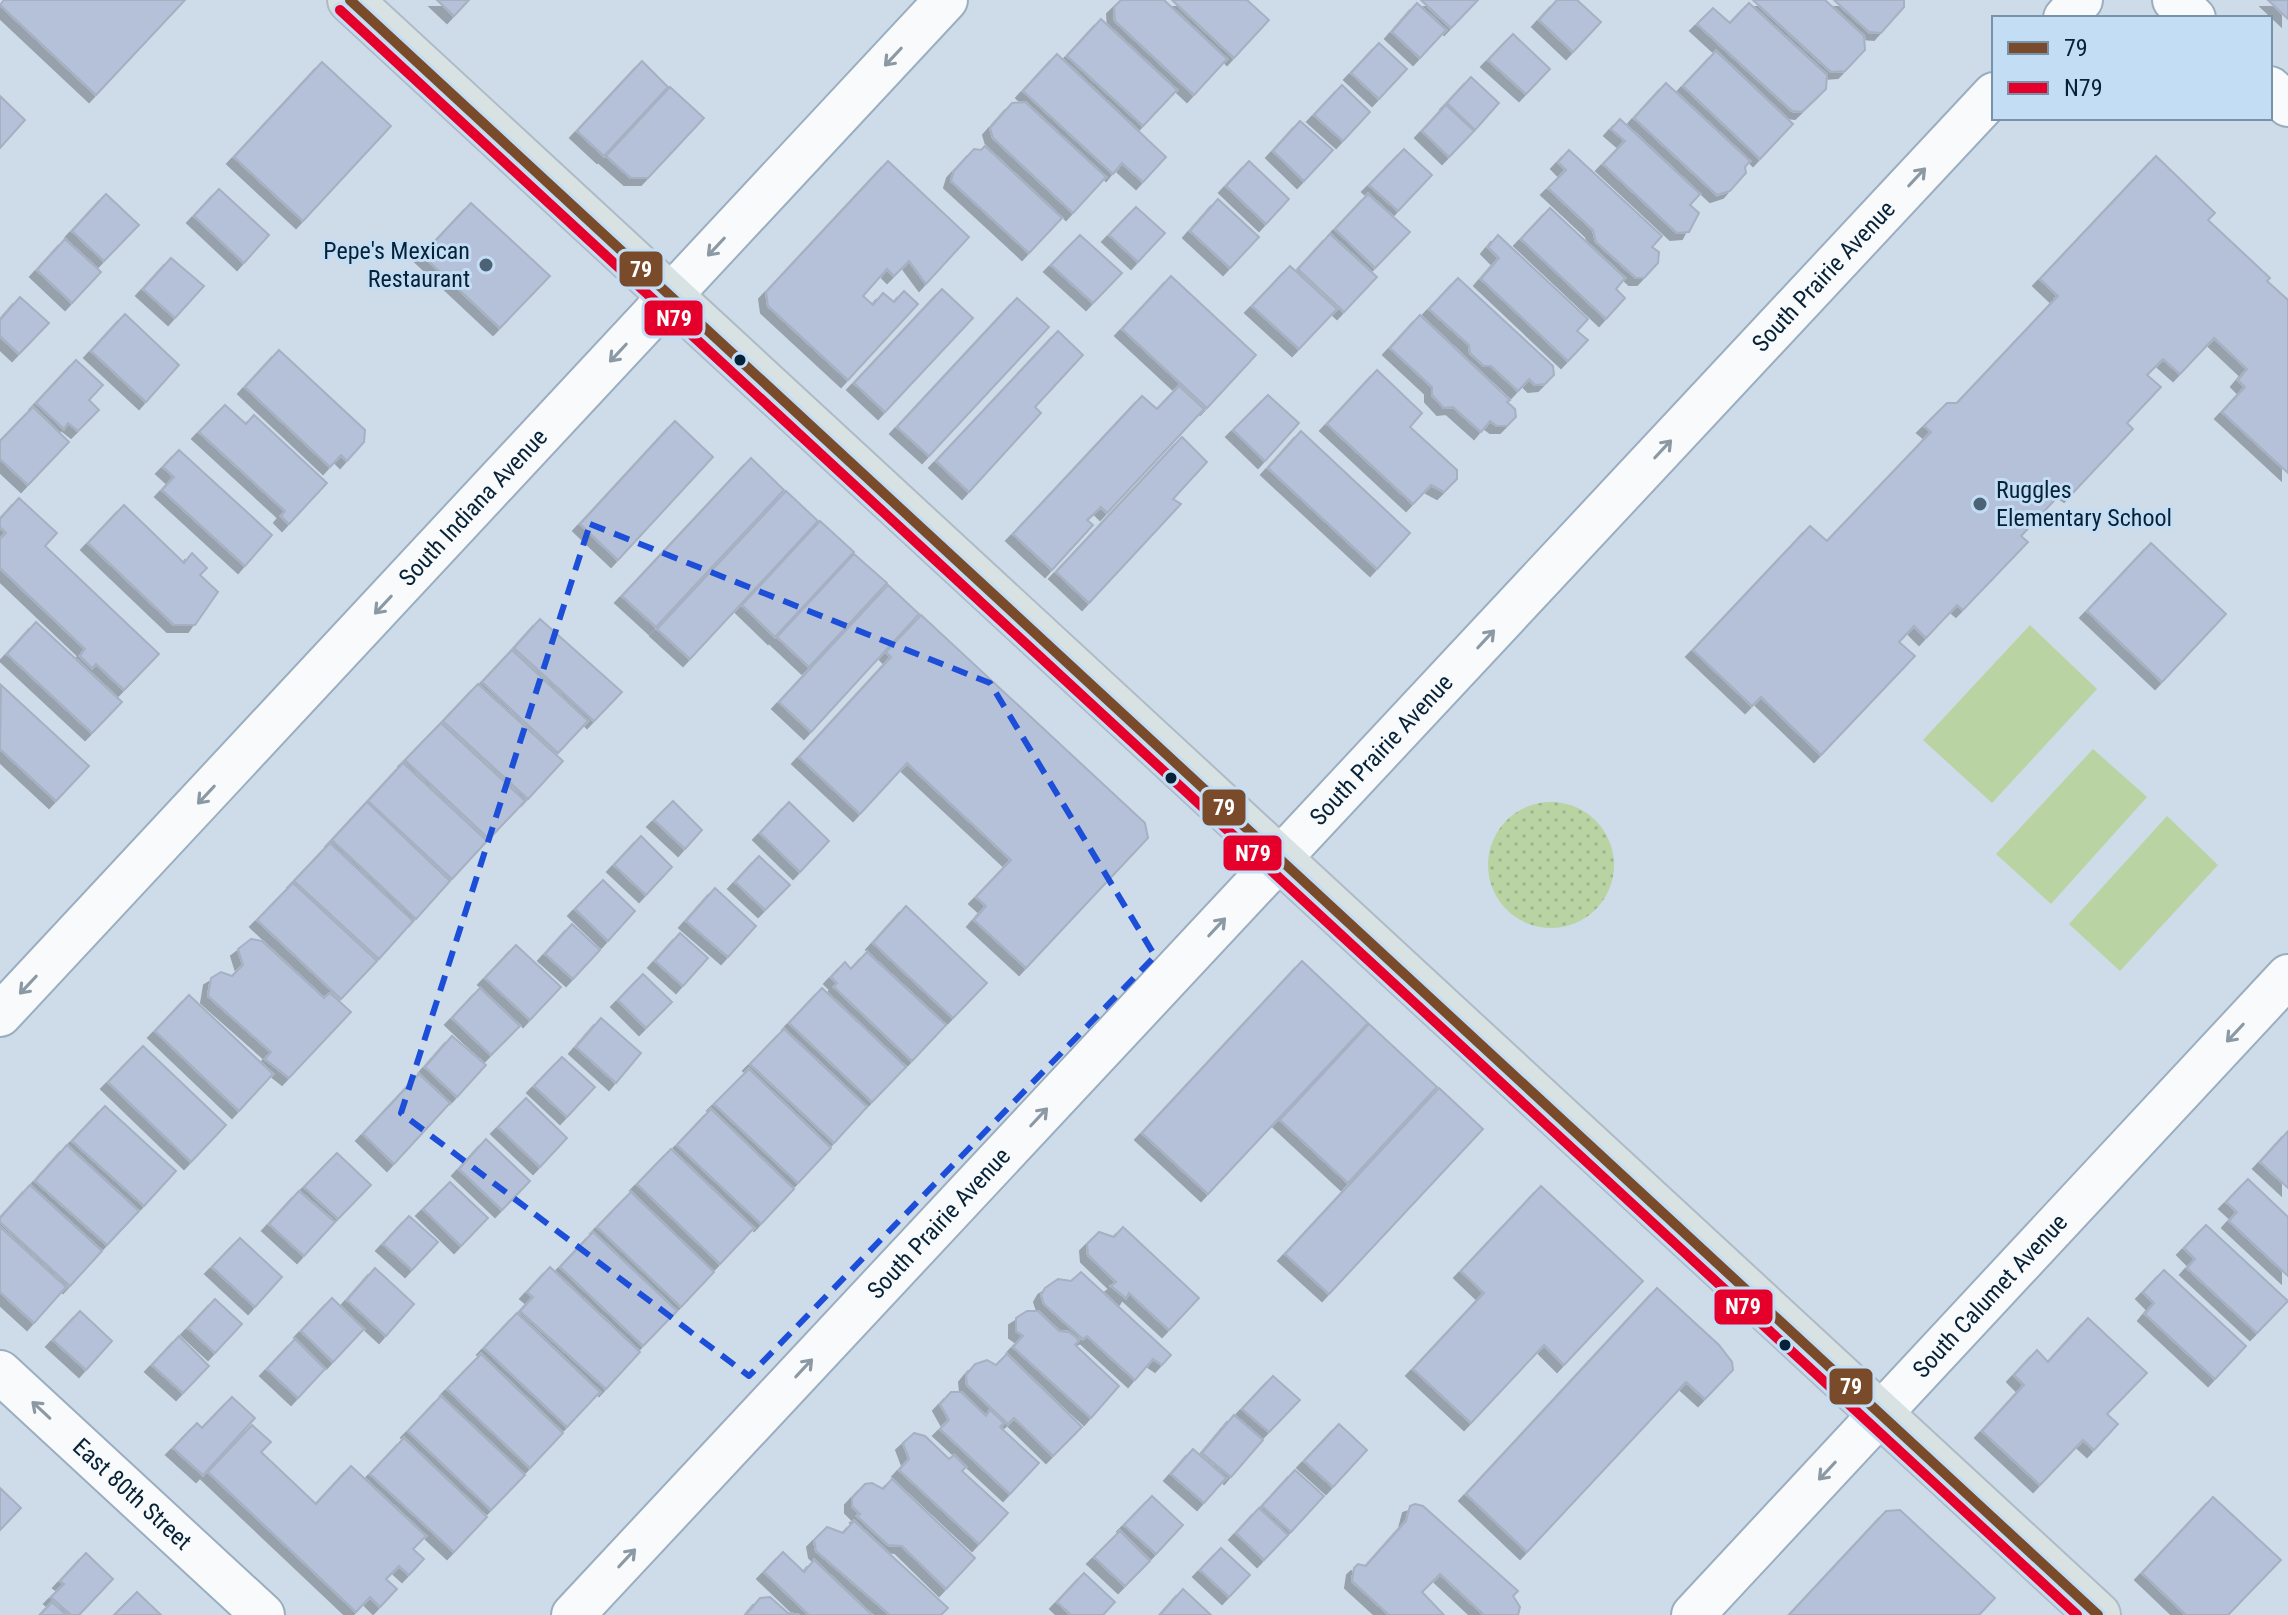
<svg xmlns="http://www.w3.org/2000/svg" width="2288" height="1615" viewBox="0 0 2288 1615" font-family="'Roboto Condensed',sans-serif">
	<style>
		.grass { fill: #b9d4a2 }
		.park { fill: url(#park-dots) }
		.building { fill: #b4c1d8; stroke: #a5b0c3; stroke-width: 2; filter: url(#shadow) }
		.lines { fill: none; stroke-linecap: round; stroke-linejoin: round }
		.minor-casing { stroke: #9baebf; stroke-width: 46 }
		.major-casing { stroke: #aebac5; stroke-width: 48 }
		.minor { stroke: #f8fafc; stroke-width: 42 }
		.major { stroke: #d8e2e3; stroke-width: 44 }
		.bus-1-casing { stroke: #c3ddf5; stroke-width: 16 }
		.bus-2-casing { stroke: #c3ddf5; stroke-width: 16 }
		.bus-1 { stroke: #7a4b2a; stroke-width: 10 }
		.bus-2 { stroke: #e4002b; stroke-width: 10 }
		.oneway { stroke: #8b99a4 }
		.marked { fill: none; stroke: #1d4ed8; stroke-width: 6; stroke-dasharray: 16 10; stroke-linejoin: round }
		.poi-dot { fill: #4c6376; stroke: #c3ddf5; stroke-width: 3 }
		.bus-dot { fill: #062238; stroke: #c3ddf5; stroke-width: 3 }
		.labels { text-anchor: middle; stroke-width: 6; stroke-linejoin: round; paint-order: stroke }
		.poi-label { font-size: 24px; fill: #062238; stroke: #c3ddf5; text-anchor: end }
		.street-label { font-size: 24px; fill: #062238; stroke: #c3ddf5 }
		.line-badge { stroke: #c3ddf5; stroke-width: 3 }
		.badge-label { font-size: 22px; text-anchor: middle; font-weight: bold; fill: #fff }
	</style>
	<defs>
		<pattern id="park-dots" width="8" height="8" patternUnits="userSpaceOnUse" patternTransform="scale(2)"><rect width="8" height="8" fill="#b9d4a2"/><path d="M2 2h.1M6 6h.1" fill="none" stroke="#9eb68c" stroke-width="1.8" stroke-linecap="round"/></pattern>
		<filter id="shadow"><feDropShadow dx="-7" dy="7" stdDeviation="0" flood-color="#0004"/></filter>
	</defs>
	<rect width="100%" height="100%" fill="#cedcea"/>
	<g class="grass">
		<path d="M2030 625 2097 689 1992 803 1923 740Z"/>
		<path d="M2093 749 2147 797 2051 904 1996 854Z"/>
		<path d="M2167 816 2218 865 2120 971 2069 924Z"/>
	</g>
	<circle class="park" cx="1551" cy="865" r="63"/>
	<g class="building">
		<path d="M4 0H185L96 95 0 5Z"/>
		<path d="M437 0H469L454 16Z"/>
		<path d="M1121 0H1164L1227 59 1194 95 1115 21 1114 7Z"/>
		<path d="M1172 0H1247L1269 20 1234 58Z"/>
		<path d="M1421 0H1478L1451 28Z"/>
		<path d="M1557 0H1577L1601 22 1573 52 1539 20Z"/>
		<path d="M1753 0H1825L1864 36 1865 50 1845 71 1831 72Z"/>
		<path d="M1834 0H1904V7L1881 33 1869 32Z"/>
		<path d="M2268 0H2288V19Z"/>
		<path d="M1417 3 1446 30 1420 58 1392 32Z"/>
		<path d="M1749 3 1827 75 1826 89 1802 112 1792 111 1697 24 1713 8 1730 23Z"/>
		<path d="M1101 19 1177 90 1143 126 1067 56Z"/>
		<path d="M1513 34 1550 69 1526 94 1488 60Z"/>
		<path d="M1379 43 1407 69 1379 99 1351 73Z"/>
		<path d="M1716 51 1793 124 1760 159 1683 86Z"/>
		<path d="M1057 54 1166 157 1143 182 1122 163 1113 174 1023 91Z"/>
		<path d="M642 61 668 87 604 156 577 131Z"/>
		<path d="M322 62 391 126 303 221 234 157Z"/>
		<path d="M1471 77 1499 103 1475 130 1447 103Z"/>
		<path d="M1666 83 1750 161 1745 167 1746 173 1730 191 1717 195 1634 118Z"/>
		<path d="M1342 85 1370 112 1343 141 1314 115Z"/>
		<path d="M670 87 704 118 648 178H631L606 156Z"/>
		<path d="M0 96 25 120 0 148Z"/>
		<path d="M1025 102 1106 177 1073 213 993 138 990 128 1012 103Z"/>
		<path d="M1446 105 1474 131 1449 157 1422 131Z"/>
		<path d="M1620 119 1700 194 1690 205 1699 213 1689 232 1677 233 1603 164 1625 141 1611 129Z"/>
		<path d="M1300 121 1333 150 1304 181 1273 151Z"/>
		<path d="M985 146 1062 218 1029 253 951 181 954 171 974 149 981 150Z"/>
		<path d="M1404 149 1432 175 1398 211 1369 185Z"/>
		<path d="M1569 150 1662 236 1652 247 1659 252 1658 263 1644 278H1636L1596 242 1593 230 1548 188 1566 170 1558 162Z"/>
		<path d="M2156 156 2215 213 2208 220 2270 278 2267 281 2288 300V473L2222 412 2245 387 2238 380 2247 369 2214 338 2180 374 2163 359 2147 375 2161 387 2127 423 2133 429 2071 495 2064 490 2021 536 2028 542 1963 610 1957 605 1926 638 1914 626 1899 642 1915 656 1821 755 1761 697 1752 706 1693 650 1810 526 1827 541 1931 432 1924 426 1947 403H1957L2058 296 2040 279Z"/>
		<path d="M888 161 969 237 926 284 909 261 894 276 887 269 863 296 873 305 883 293 894 302 904 291 918 304 848 380 768 306 766 292Z"/>
		<path d="M1249 161 1289 199 1266 224 1226 186Z"/>
		<path d="M219 189 269 235 244 263 194 216Z"/>
		<path d="M106 194 139 225 104 261 72 231Z"/>
		<path d="M1368 194 1410 232 1375 268 1335 229Z"/>
		<path d="M1218 199 1259 237 1230 268 1190 231Z"/>
		<path d="M471 203 550 276 500 328 422 255Z"/>
		<path d="M1136 207 1165 233 1138 262 1109 235Z"/>
		<path d="M1550 208 1625 278 1616 289 1625 298 1606 319 1521 239Z"/>
		<path d="M1330 234 1377 277 1344 312 1298 269Z"/>
		<path d="M1080 235 1122 273 1093 303 1051 265Z"/>
		<path d="M1498 235 1588 319 1577 331 1588 340 1568 361 1481 279 1499 258 1488 247Z"/>
		<path d="M65 239 101 272 72 303 37 270Z"/>
		<path d="M171 258 204 286 175 318 143 289Z"/>
		<path d="M1290 266 1337 309 1299 349 1252 306Z"/>
		<path d="M1171 276 1256 355 1207 408 1122 329Z"/>
		<path d="M1458 278 1553 366 1554 375 1545 384 1535 385 1529 379 1518 391 1491 366H1484L1470 353 1469 345 1429 309Z"/>
		<path d="M942 289 973 318 885 412 854 383Z"/>
		<path d="M20 297 49 323 19 354 0 336V320Z"/>
		<path d="M1017 298 1049 327 929 456 897 427Z"/>
		<path d="M125 314 179 365 146 402 91 351Z"/>
		<path d="M1420 315 1510 400 1507 402 1515 409 1516 417 1507 426H1497L1490 421 1481 432 1453 407 1444 408 1432 395V387L1390 348Z"/>
		<path d="M1058 331 1083 355 1035 407 1041 413 969 492 936 461Z"/>
		<path d="M279 350 365 430 364 442 347 461 341 455 330 467 245 387Z"/>
		<path d="M76 360 103 385 89 400 99 410 78 431 68 423 64 429 36 403Z"/>
		<path d="M1377 370 1422 413 1410 427 1457 470V479L1444 492 1431 485 1413 504 1327 424Z"/>
		<path d="M1179 386 1204 409 1107 513 1101 507 1087 520 1093 525 1052 570 1013 534 1142 396 1157 409Z"/>
		<path d="M1268 395 1299 423 1265 461 1233 430Z"/>
		<path d="M225 405 246 424 254 415 327 483 289 524 281 516 285 511 199 432Z"/>
		<path d="M33 407 69 442 28 485 0 459V441Z"/>
		<path d="M675 421 713 457 618 560 580 524Z"/>
		<path d="M1301 431 1410 533 1377 569 1268 468Z"/>
		<path d="M1182 437 1207 462 1173 499 1181 504 1089 603 1056 572Z"/>
		<path d="M179 450 272 535 245 566 162 490 174 477 163 467Z"/>
		<path d="M751 458 784 490 656 627 622 596Z"/>
		<path d="M786 491 818 521 690 659 657 629Z"/>
		<path d="M19 498 57 533 45 546 159 654 124 690 96 664 92 668 80 656 85 649 0 568V539L6 533 0 527V519Z"/>
		<path d="M124 505 184 563 192 553 207 568 200 575 218 592 195 625H174L88 543Z"/>
		<path d="M820 521 854 552 775 637 742 605Z"/>
		<path d="M2151 543 2226 614 2162 682 2087 611Z"/>
		<path d="M854 554 887 583 809 667 777 637Z"/>
		<path d="M888 585 919 614 811 732 779 702Z"/>
		<path d="M921 615 1145 823 1148 838 1026 968 974 920 986 906 976 897 1011 860 907 763 860 814 799 757 891 657 886 652Z"/>
		<path d="M540 619 622 692 594 721 514 648Z"/>
		<path d="M36 622 122 702 92 733 7 654Z"/>
		<path d="M512 650 588 721 558 753 482 682Z"/>
		<path d="M478 684 563 761 528 799 443 721Z"/>
		<path d="M1 685 89 766 56 801 0 749Z"/>
		<path d="M441 723 525 801 489 839 405 760Z"/>
		<path d="M403 763 487 841 452 879 368 801Z"/>
		<path d="M673 801 702 830 685 849 654 820Z"/>
		<path d="M367 802 450 881 416 919 332 840Z"/>
		<path d="M789 802 829 841 800 872 760 833Z"/>
		<path d="M641 836 672 867 646 895 614 865Z"/>
		<path d="M330 843 413 921 379 959 294 881Z"/>
		<path d="M759 856 790 885 765 910 735 882Z"/>
		<path d="M603 880 635 911 608 941 575 909Z"/>
		<path d="M293 883 377 961 341 999 257 920Z"/>
		<path d="M715 888 756 926 728 957 686 921Z"/>
		<path d="M906 906 987 983 953 1018 873 943Z"/>
		<path d="M572 924 600 950 573 979 545 954Z"/>
		<path d="M680 933 708 958 683 986 655 961Z"/>
		<path d="M251 939 262 941 324 998 330 993 351 1012 289 1078 265 1059 271 1052 208 996 211 978 221 972 232 976 243 965 238 949Z"/>
		<path d="M516 945 561 987 530 1020 485 978Z"/>
		<path d="M867 952 946 1025 912 1061 834 987 837 983 831 977 845 962 851 969Z"/>
		<path d="M1302 961 1368 1023 1208 1194 1142 1133Z"/>
		<path d="M643 974 672 1002 646 1028 618 1000Z"/>
		<path d="M480 988 520 1026 491 1055 452 1018Z"/>
		<path d="M822 988 906 1067 872 1102 789 1023Z"/>
		<path d="M189 995 273 1074 239 1111 155 1031Z"/>
		<path d="M601 1018 641 1053 616 1083 576 1047Z"/>
		<path d="M1369 1024 1437 1087 1348 1183 1280 1120Z"/>
		<path d="M784 1029 867 1107 834 1143 750 1064Z"/>
		<path d="M452 1036 486 1065 457 1097 425 1067Z"/>
		<path d="M143 1046 226 1125 191 1162 108 1082Z"/>
		<path d="M562 1057 595 1087 567 1117 534 1086Z"/>
		<path d="M749 1069 831 1148 798 1183 714 1104Z"/>
		<path d="M419 1074 450 1103 394 1164 363 1134Z"/>
		<path d="M1439 1088 1483 1129 1329 1294 1285 1254Z"/>
		<path d="M526 1098 567 1138 540 1167 498 1127Z"/>
		<path d="M105 1106 176 1171 144 1206 72 1141Z"/>
		<path d="M711 1109 794 1189 761 1224 677 1145Z"/>
		<path d="M2288 1131V1188L2260 1162Z"/>
		<path d="M486 1139 530 1181 502 1210 459 1169Z"/>
		<path d="M67 1145 139 1211 107 1245 35 1181Z"/>
		<path d="M671 1149 754 1228 720 1264 637 1184Z"/>
		<path d="M337 1153 371 1185 338 1219 304 1187Z"/>
		<path d="M2248 1179 2288 1217V1276L2229 1221 2237 1212 2226 1202Z"/>
		<path d="M450 1182 488 1218 461 1246 423 1209Z"/>
		<path d="M30 1185 102 1251 70 1286 0 1222V1218Z"/>
		<path d="M1541 1186 1643 1281 1564 1365 1544 1345 1471 1423 1413 1369 1484 1293 1461 1271Z"/>
		<path d="M299 1191 335 1222 304 1256 269 1224Z"/>
		<path d="M631 1192 714 1272 681 1307 597 1227Z"/>
		<path d="M409 1216 438 1242 412 1270 383 1244Z"/>
		<path d="M2206 1225 2288 1301 2257 1333 2187 1268 2195 1259 2184 1248Z"/>
		<path d="M0 1227 66 1287 34 1323 0 1292Z"/>
		<path d="M1123 1227 1199 1298 1169 1330 1129 1293 1126 1298 1111 1286 1116 1282 1088 1255 1087 1244 1099 1232 1114 1237Z"/>
		<path d="M593 1232 677 1311 643 1346 560 1267Z"/>
		<path d="M240 1238 282 1277 255 1307 212 1267Z"/>
		<path d="M550 1267 640 1352 606 1389 520 1311 533 1297 527 1292Z"/>
		<path d="M375 1268 414 1304 386 1336 347 1300Z"/>
		<path d="M2164 1270 2246 1346 2215 1379 2145 1314 2154 1303 2143 1292Z"/>
		<path d="M1081 1272 1171 1355 1162 1365 1153 1359 1135 1380 1087 1336 1083 1339 1044 1304 1041 1295 1045 1288 1058 1279 1071 1281Z"/>
		<path d="M1657 1288 1719 1345 1732 1362 1733 1370 1705 1399 1686 1382 1527 1552 1466 1494Z"/>
		<path d="M332 1298 364 1329 333 1362 301 1331Z"/>
		<path d="M215 1299 242 1324 215 1353 188 1328Z"/>
		<path d="M80 1311 112 1341 86 1370 53 1340Z"/>
		<path d="M1027 1311H1038L1059 1331 1069 1332 1079 1340 1075 1345 1119 1386 1091 1418 1013 1347 1023 1336 1016 1331V1318Z"/>
		<path d="M517 1313 600 1392 567 1427 484 1348Z"/>
		<path d="M2088 1318 2147 1373 2107 1414 2118 1424 2094 1450 2083 1440 2040 1485 1982 1431 2024 1385 2014 1375 2037 1350 2048 1362Z"/>
		<path d="M179 1336 209 1366 183 1393 152 1365Z"/>
		<path d="M295 1339 325 1369 298 1398 267 1369Z"/>
		<path d="M481 1354 563 1433 530 1468 447 1389Z"/>
		<path d="M1007 1354 1082 1427 1053 1456 1014 1418 1008 1424 967 1385 966 1375 975 1364 987 1360 996 1365Z"/>
		<path d="M1273 1376 1300 1400 1269 1432 1242 1409Z"/>
		<path d="M951 1392H961L986 1416 990 1410 1004 1423 1000 1427 1039 1463 1010 1494 940 1429 949 1420 940 1404Z"/>
		<path d="M441 1396 525 1475 491 1510 408 1431Z"/>
		<path d="M232 1397 255 1418 203 1475 173 1448 197 1423 202 1428Z"/>
		<path d="M1234 1415 1263 1440 1231 1477 1202 1453Z"/>
		<path d="M1339 1424 1367 1450 1333 1487 1304 1461Z"/>
		<path d="M252 1425 271 1442 261 1452 316 1504 351 1466 426 1536 413 1549 424 1559 409 1575 399 1566 386 1579 397 1589 380 1607 370 1597 356 1612 208 1472Z"/>
		<path d="M914 1433 925 1436 949 1459 954 1455 966 1467 962 1471 1008 1513 979 1544 899 1470 909 1459 903 1443Z"/>
		<path d="M404 1438 487 1517 454 1552 370 1474Z"/>
		<path d="M1193 1449 1226 1478 1204 1503 1171 1474Z"/>
		<path d="M1295 1470 1324 1496 1291 1532 1262 1506Z"/>
		<path d="M892 1479 975 1558 946 1589 902 1546 888 1545 857 1516 860 1514 852 1506V1498L865 1484 872 1483 883 1489Z"/>
		<path d="M0 1488 21 1508 0 1530Z"/>
		<path d="M1152 1496 1183 1525 1156 1554 1124 1525Z"/>
		<path d="M2213 1497 2281 1560 2228 1615H2186L2142 1573Z"/>
		<path d="M1415 1504 1423 1506 1518 1591 1513 1596 1520 1607 1518 1615H1484L1440 1574 1422 1592 1444 1615H1389L1352 1581 1354 1568 1358 1564 1366 1566 1406 1521 1410 1506Z"/>
		<path d="M1259 1508 1288 1535 1264 1560 1236 1533Z"/>
		<path d="M1900 1510 1995 1598 1979 1615H1789L1886 1511Z"/>
		<path d="M854 1521 948 1608 941 1615H890L816 1551 814 1540 827 1527 843 1533Z"/>
		<path d="M1120 1531 1150 1561 1125 1586 1094 1557Z"/>
		<path d="M1221 1548 1250 1575 1229 1597 1200 1570Z"/>
		<path d="M783 1552 804 1572 814 1560 872 1615H809L764 1572Z"/>
		<path d="M86 1553 113 1579 79 1615H71L51 1597 64 1584 60 1581Z"/>
		<path d="M1084 1573 1115 1602 1103 1615H1071L1057 1602Z"/>
		<path d="M1183 1589 1211 1615H1160Z"/>
		<path d="M137 1592 161 1615H114Z"/>
		<path d="M770 1597 788 1613 799 1615H746L760 1598Z"/>
		<path d="M52 1602 66 1615H40Z"/>
	</g>
	<g class="lines">
		<defs>
			<g id="minor">
				<path d="M2174 0 2194 18"/>
				<path d="M2065 18 2081 0"/>
				<path d="M2270 88 2288 105"/>
				<path id="s1" d="M0 1015 946 0"/>
				<path id="s2" d="M0 1372 263 1615"/>
				<path id="s3" d="M573 1615 1994 94"/>
				<path id="s4" d="M1693 1615 2288 976"/>
			</g>
			<path id="major" d="M350 0 2098 1615"/>
		</defs>
		<use href="#minor" class="minor-casing"/>
		<use href="#major" class="major-casing"/>
		<use href="#minor" class="minor"/>
		<use href="#major" class="major"/>
		<defs>
			<path id="bus-1" d="M350 0 2098 1615"/>
			<path id="bus-2" d="M340 10 2077 1615"/>
		</defs>
		<use href="#bus-1" class="bus-1-casing"/>
		<use href="#bus-2" class="bus-2-casing"/>
		<use href="#bus-1" class="bus-1"/>
		<use href="#bus-2" class="bus-2"/>
	</g>
	<defs><path id="oneway-shaft" d="M-6 0H5M1.5-3L5.5 0L1.5 3" fill="none" stroke-width="1.6" stroke-linecap="round" stroke-linejoin="round" transform="scale(2)"/></defs>
	<g class="oneway">
		<use href="#oneway-shaft" transform="translate(893 57) rotate(133)"/>
		<use href="#oneway-shaft" transform="translate(1917 177) rotate(-47)"/>
		<use href="#oneway-shaft" transform="translate(716 247) rotate(133)"/>
		<use href="#oneway-shaft" transform="translate(618 353) rotate(133)"/>
		<use href="#oneway-shaft" transform="translate(1663 449) rotate(-47)"/>
		<use href="#oneway-shaft" transform="translate(383 605) rotate(133)"/>
		<use href="#oneway-shaft" transform="translate(1486 639) rotate(-47)"/>
		<use href="#oneway-shaft" transform="translate(206 795) rotate(133)"/>
		<use href="#oneway-shaft" transform="translate(1217 927) rotate(-47)"/>
		<use href="#oneway-shaft" transform="translate(28 985) rotate(133)"/>
		<use href="#oneway-shaft" transform="translate(2235 1033) rotate(133)"/>
		<use href="#oneway-shaft" transform="translate(1039 1117) rotate(-47)"/>
		<use href="#oneway-shaft" transform="translate(804 1368) rotate(-47)"/>
		<use href="#oneway-shaft" transform="translate(41 1410) rotate(-137)"/>
		<use href="#oneway-shaft" transform="translate(1827 1471) rotate(133)"/>
		<use href="#oneway-shaft" transform="translate(627 1558) rotate(-47)"/>
	</g>
	<path class="marked" d="M590 524 990 683 1155 956 749 1376 401 1113Z"/>
	<g class="poi-dot">
		<circle cx="486" cy="265" r="8"/>
		<circle cx="1980" cy="504" r="8"/>
	</g>
	<g class="bus-dot">
		<circle cx="740" cy="360" r="7"/>
		<circle cx="1171" cy="778" r="7"/>
		<circle cx="1785" cy="1345" r="7"/>
	</g>
	<g class="labels">
		<g class="poi-label">
			<text x="470" y="259">Pepe's Mexican<tspan x="470" dy="28">Restaurant</tspan></text>
			<text x="1996" y="498" text-anchor="start">Ruggles<tspan x="1996" dy="28">Elementary School</tspan></text>
		</g>
		<g class="street-label">
			<text dy="8" stroke="none"><textPath href="#s3" startOffset="1832">South Prairie Avenue</textPath></text>
			<text dy="8" stroke="none"><textPath href="#s1" startOffset="694">South Indiana Avenue</textPath></text>
			<text dy="8" stroke="none"><textPath href="#s3" startOffset="1184">South Prairie Avenue</textPath></text>
			<text dy="8" stroke="none"><textPath href="#s3" startOffset="536">South Prairie Avenue</textPath></text>
			<text dy="8" stroke="none"><textPath href="#s4" startOffset="436">South Calumet Avenue</textPath></text>
			<text dy="8" stroke="none"><textPath href="#s2" startOffset="180">East 80th Street</textPath></text>
		</g>
	</g>
	<g class="line-badge">
		<rect x="618" y="250" width="46" height="38" rx="8" fill="#7a4b2a"/>
		<rect x="643" y="299" width="61" height="38" rx="8" fill="#e4002b"/>
		<rect x="1201" y="788" width="46" height="39" rx="8" fill="#7a4b2a"/>
		<rect x="1222" y="834" width="61" height="38" rx="8" fill="#e4002b"/>
		<rect x="1713" y="1288" width="61" height="38" rx="8" fill="#e4002b"/>
		<rect x="1828" y="1367" width="46" height="39" rx="8" fill="#7a4b2a"/>
	</g>
	<g class="badge-label">
		<text x="641" y="277">79</text>
		<text x="674" y="326">N79</text>
		<text x="1224" y="815">79</text>
		<text x="1253" y="861">N79</text>
		<text x="1743" y="1314">N79</text>
		<text x="1851" y="1394">79</text>
	</g>
	<rect x="1992" y="16" width="280" height="104" fill="#c3ddf5" stroke="#7792a9" stroke-width="2"/>
	<rect x="2008" y="42" width="40" height="12" fill="#7a4b2a" stroke="#7792a9" stroke-width="2"/>
	<text x="2064" y="56" font-size="24" fill="#062238">79</text>
	<rect x="2008" y="82" width="40" height="12" fill="#e4002b" stroke="#7792a9" stroke-width="2"/>
	<text x="2064" y="96" font-size="24" fill="#062238">N79</text>
</svg>
